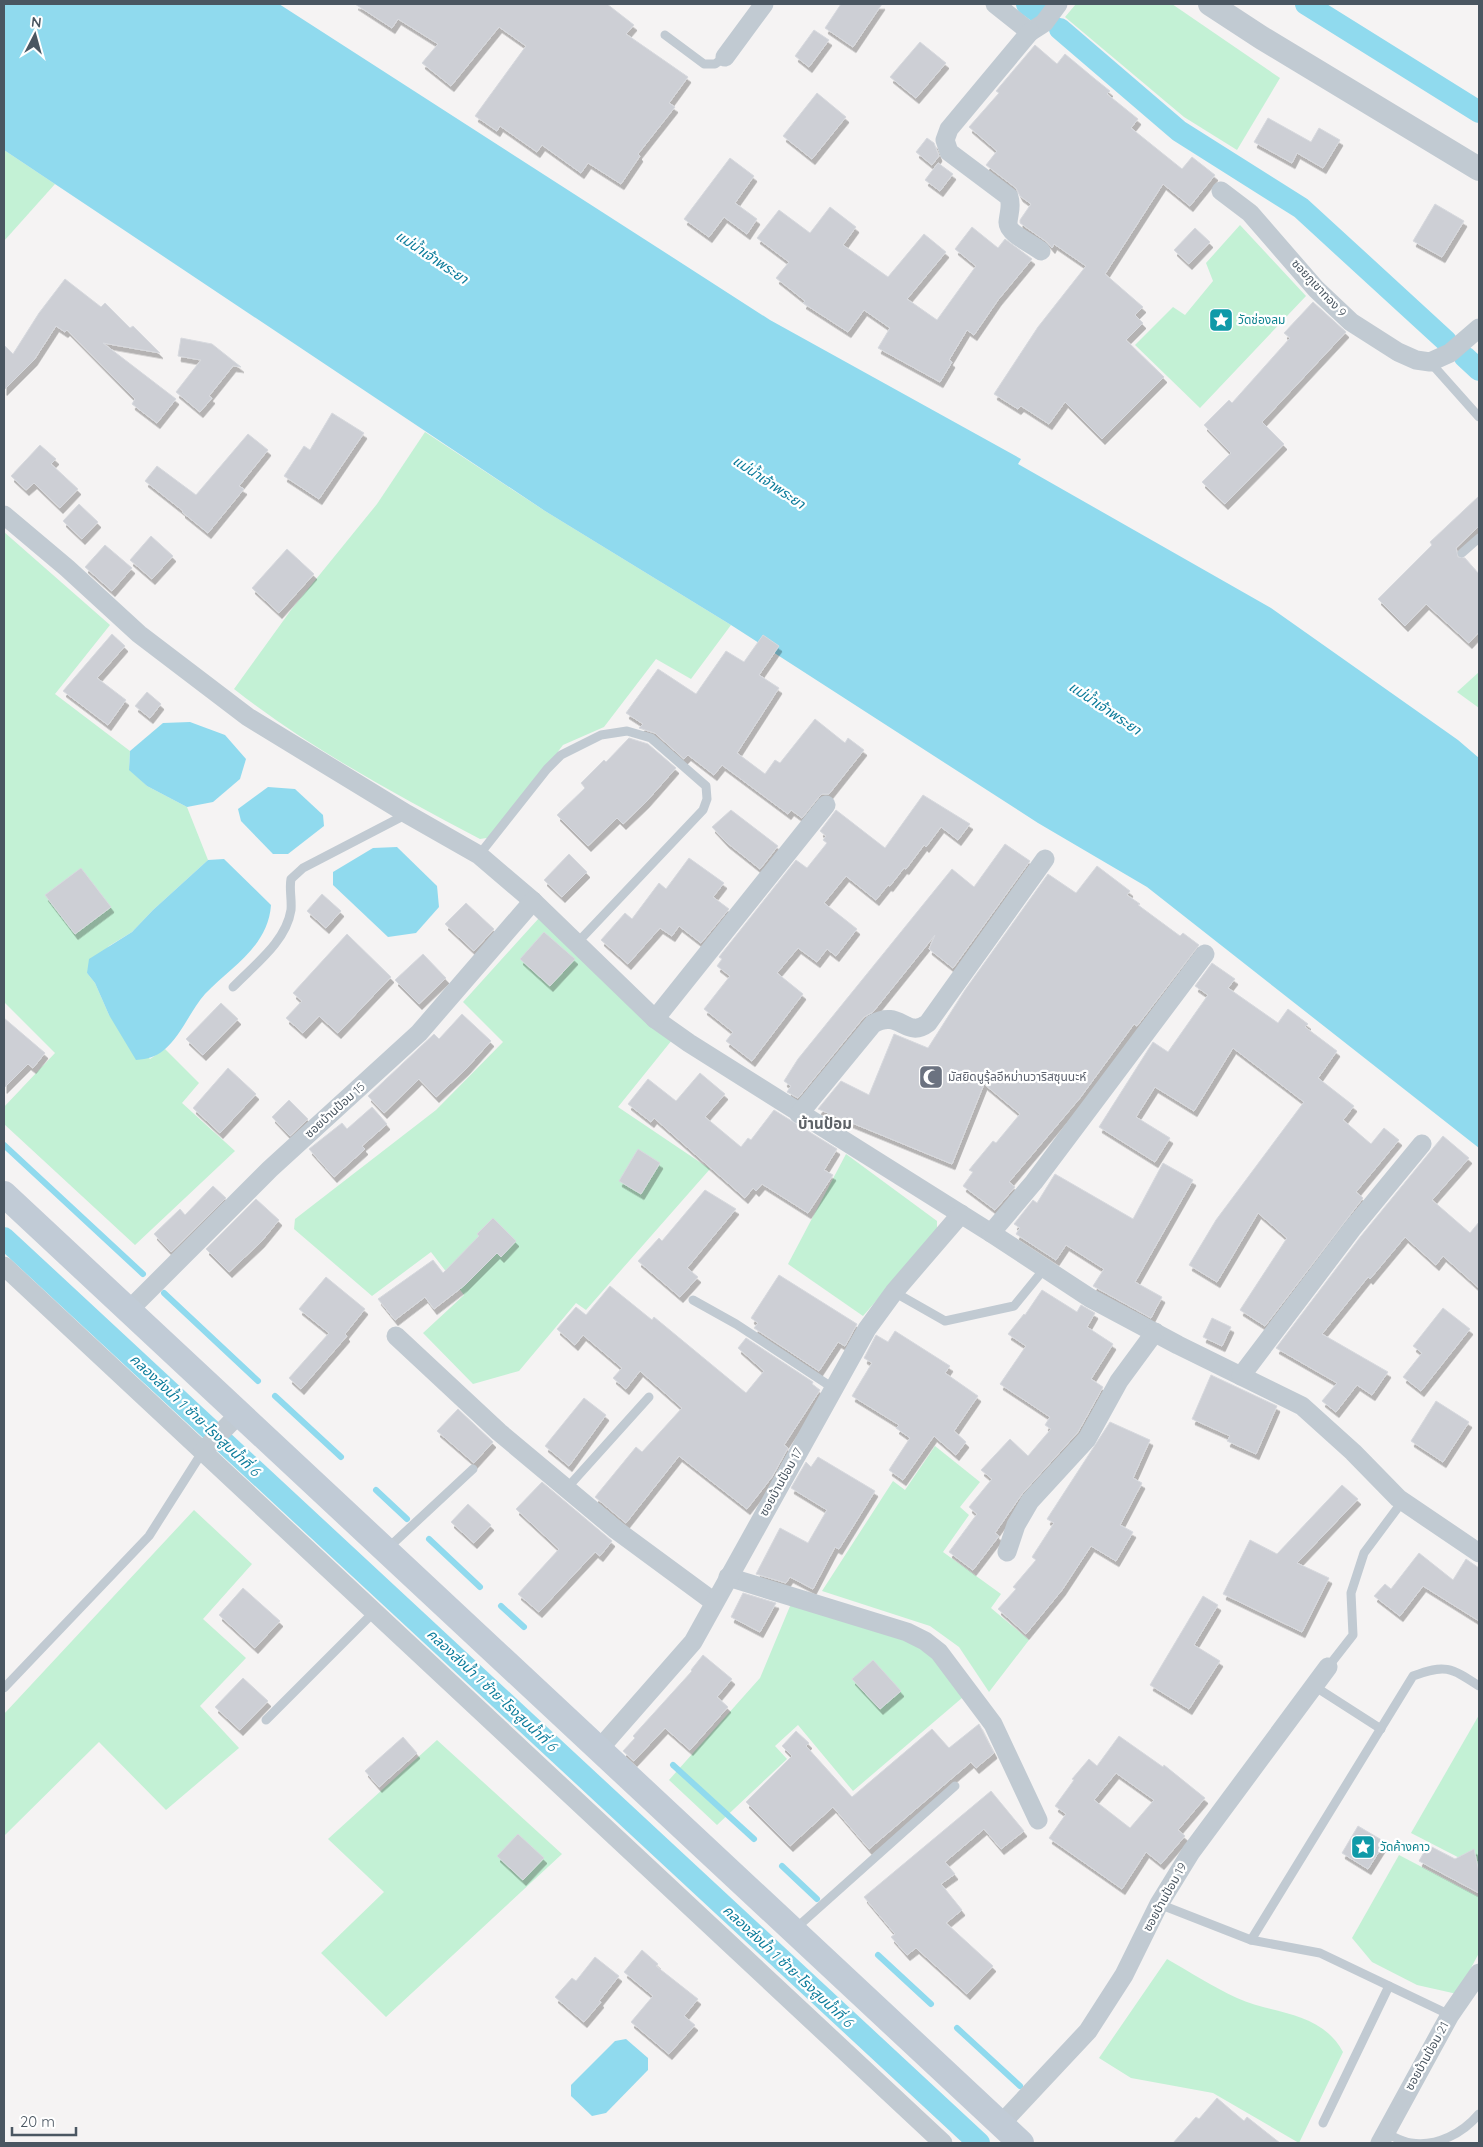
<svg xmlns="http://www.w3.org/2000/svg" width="1483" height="2147" viewBox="0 0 1483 2147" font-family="Quicksand,'Noto Sans Thai',sans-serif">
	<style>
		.green { fill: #c3f1d5 }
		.water { fill: #90daee }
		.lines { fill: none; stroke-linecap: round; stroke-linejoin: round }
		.stream { stroke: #90daee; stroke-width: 6 }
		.canal { stroke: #90daee; stroke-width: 22 }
		.building { fill: #cdcfd5; stroke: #d7d9de; fill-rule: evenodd; filter: url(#shadow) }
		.service { stroke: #c1cad2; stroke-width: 9 }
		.minor { stroke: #c1cad2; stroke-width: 19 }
		.tertiary { stroke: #c1cad2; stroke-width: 24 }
		.secondary { stroke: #c1cbd6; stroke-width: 26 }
		.labels { text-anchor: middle; stroke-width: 4.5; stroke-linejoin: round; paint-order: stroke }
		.street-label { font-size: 12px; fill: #4a5661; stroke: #fff }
		.culture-label { font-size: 12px; fill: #0d838f; stroke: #fff; text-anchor: start }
		.worship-label { font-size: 12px; fill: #5b616d; stroke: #fff; text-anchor: start }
		.water-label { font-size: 14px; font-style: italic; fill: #0c7c9b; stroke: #fff }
		.quarter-label { font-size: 15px; font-weight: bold; fill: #5f6368; stroke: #fff }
	</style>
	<defs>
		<filter id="shadow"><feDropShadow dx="3" dy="5.5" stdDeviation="0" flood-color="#0004"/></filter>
	</defs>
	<rect width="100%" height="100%" fill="#f5f3f3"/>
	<g class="green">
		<path d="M1076 4H1172L1280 78 1237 150 1184 117 1065 17Z"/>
		<path d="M4 150 55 184 4 241Z"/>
		<path d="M1240 225 1306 296 1200 408 1135 345 1173 307 1185 315 1213 281 1206 263Z"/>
		<path d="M425 432 545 511 731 625 691 679 656 659 604 727 563 745 493 837 480 839C395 794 309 748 234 689L291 610 377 504Z"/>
		<path d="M4 532 110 625 55 694 130 751 129 769 147 786 187 807 208 860 153 910 132 932 109 946 87 973 95 983 109 1015 150 1059 165 1049 199 1083 182 1103 235 1151 135 1245 4 1124V1107L55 1053 4 1002Z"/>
		<path d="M1479 672V708L1457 692Z"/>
		<path d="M539 918 672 1040 618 1107 710 1169 586 1310 576 1303 519 1371 473 1384 423 1333 464 1295 431 1252 372 1296 294 1229 295 1219 436 1110 503 1042 463 1002Z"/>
		<path d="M846 1154 937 1221V1231L863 1316 788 1264Z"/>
		<path d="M935 1446 980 1482 960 1507 969 1515 943 1552 1001 1594 991 1608 1029 1640 989 1692 959 1647 930 1626 822 1591 893 1481 905 1490Z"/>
		<path d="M194 1510 252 1564 203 1619 246 1658 200 1706 239 1748 166 1810 99 1742 4 1836V1714Z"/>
		<path d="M793 1599 925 1643 969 1692 853 1791 798 1725 775 1746 787 1759 717 1825 669 1780 760 1678Z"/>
		<path d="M1479 1715V1868L1411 1833Z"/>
		<path d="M437 1740 562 1854 386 2017 321 1953 384 1892 328 1839Z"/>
		<path d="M1399 1855 1479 1897V1953L1457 1994 1417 1985 1372 1962 1352 1938Z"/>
		<path d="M1167 1959C1190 1972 1213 1987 1237 1998 1275 2015 1321 2011 1343 2052L1299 2143 1213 2093 1131 2078 1099 2058Z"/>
	</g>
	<g class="water">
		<path d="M4 4H279L770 320 1021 459 1018 464 1271 608 1458 740 1479 758V1148L1147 887 1038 823 731 625 545 511 4 150Z"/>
		<path d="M190 722 225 735 246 759 240 779 213 802 187 807 147 786 129 770 130 751 163 723Z"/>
		<path d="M268 787 295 789 323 815 324 826 288 854H273L241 821 238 809Z"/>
		<path d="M397 847 437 886 439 907 416 933 388 937 333 885V872L373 848Z"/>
		<path d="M224 859 271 905C268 947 231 967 205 994 190 1011 181 1036 164 1050 155 1057 148 1059 136 1060L109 1015 95 983 87 973 89 959 132 932 153 910 208 860Z"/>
		<path d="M626 2039 648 2058V2070L606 2113 592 2116 571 2096V2085L615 2041Z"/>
	</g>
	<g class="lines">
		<g class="stream">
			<path d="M4 1145 143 1274"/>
			<path d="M164 1293 258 1381"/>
			<path d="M275 1396 341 1457"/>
			<path d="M376 1490 407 1519"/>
			<path d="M429 1539 480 1587"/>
			<path d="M501 1606 524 1627"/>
			<path d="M673 1765 754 1839"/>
			<path d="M782 1866 817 1899"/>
			<path d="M878 1955 931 2004"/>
			<path d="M957 2028 1020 2086"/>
		</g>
		<g class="canal">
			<path d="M1027 4 1038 12"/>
			<path d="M1306 4 1479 112"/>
			<path d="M1060 29 1179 131 1301 208 1446 341"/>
			<path d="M1465 357 1479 370"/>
			<path d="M4 1238 979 2143"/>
		</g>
	</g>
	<g class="building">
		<path d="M355 4H607L634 25 626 34 688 77 669 103 675 107 638 154 640 156 621 184 588 163 581 173 542 145 537 152 500 126 497 131 475 116 526 46 499 27 451 86 422 63 438 44 398 19 392 28Z"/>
		<path d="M841 4H882L853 47 825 28Z"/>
		<path d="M814 30 829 40 809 67 795 56Z"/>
		<path d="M920 42 946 63 916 98 890 77Z"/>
		<path d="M1035 45 1057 64 1065 54 1095 79 1110 91 1107 94 1138 119 1131 128 1182 169 1192 157 1215 175 1190 206 1163 184 1105 274 1143 307 1135 315 1143 323 1126 340 1164 377 1102 439 1065 402 1049 424 1021 406 1018 409 994 394 1038 327 1086 266 1054 244 1052 248 1047 242 1020 223V220L1031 204 1020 196 1016 188 986 165 997 151 969 127 999 93 996 91Z"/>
		<path d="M817 93 846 117 812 159 783 136Z"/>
		<path d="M1268 118 1311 142 1319 128 1340 140 1323 168 1297 153 1292 163 1254 142Z"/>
		<path d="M927 138 934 143 939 156 932 165 916 152Z"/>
		<path d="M730 158 754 176 735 203 757 219 747 234 724 217 709 237 684 219Z"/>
		<path d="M938 163 953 174 940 191 925 180Z"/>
		<path d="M1435 204 1464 221 1442 257 1413 241Z"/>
		<path d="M830 207 856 227 843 245 888 277 924 234 946 252 907 299 937 320 976 266 955 249 972 227 998 248 1005 239 1032 259 998 300 974 335 967 330 949 360 952 362 940 382 878 348 890 328 864 310 848 332 803 303 805 301 776 278 789 262 757 238 779 210 810 233Z"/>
		<path d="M1195 228 1210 242 1189 264 1174 250Z"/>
		<path d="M65 279 101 307 105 303 130 328 133 326 160 353 103 343 176 399 157 423 132 404 135 399 67 330 65 332 56 326 34 360 4 390V345L13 354 39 313Z"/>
		<path d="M1313 302 1346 332 1262 422 1284 444 1225 504 1202 482 1231 453 1204 425 1229 400 1232 403 1290 338 1284 333Z"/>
		<path d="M181 338 212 344 241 367 233 366 209 396 212 398 200 412 176 392 201 360 178 356Z"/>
		<path d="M332 413 364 433 319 499 284 476 304 446 310 450Z"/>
		<path d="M248 434 268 450 239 486 244 489 208 533 182 512 183 511 145 481 157 466 196 495Z"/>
		<path d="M40 445 56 459 51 464 78 489 60 508 34 483 26 490 11 476Z"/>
		<path d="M1479 496V526L1456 548 1458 557 1465 558 1479 574V632L1469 643 1426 604 1405 626 1378 599 1432 545 1430 542Z"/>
		<path d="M79 504 98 522 82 539 63 521Z"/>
		<path d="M151 536 173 556 152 579 130 560Z"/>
		<path d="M105 545 132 568 112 591 85 567Z"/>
		<path d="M287 549 314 574 279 613 252 588Z"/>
		<path d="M112 634 125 646 97 678 126 700 108 725 63 691Z"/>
		<path d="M763 635 779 646 759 675 779 688 737 753 765 774 775 760 780 763 815 719 845 743 848 738 864 750 829 794H822L818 798 802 818 791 810 788 814 722 765 714 775 688 755 684 759 655 733 639 728 643 724 626 713 658 669 696 694 726 651 744 662Z"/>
		<path d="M147 692 161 704 150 718 135 706Z"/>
		<path d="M629 738 648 744 676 768 646 802 623 824 617 818 588 846 557 815 585 788 581 783 604 760 606 762Z"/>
		<path d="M923 795 970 824 958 840 941 827 926 847 924 845 906 869 904 868 890 886 888 885 876 900 846 876 824 903 857 929 836 956 827 949 817 962 798 948 777 973 803 994 752 1061 726 1041 733 1032 704 1009 730 976 717 966 722 959 719 957 796 860 807 868 827 843 823 840 826 836 820 831 836 810 885 848Z"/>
		<path d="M731 810 778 846 760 869 726 842 712 827Z"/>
		<path d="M1005 844 1030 861 953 968 929 949 935 935 873 1012 864 1017 798 1098 787 1092 791 1086 784 1081 798 1059 952 869 974 887Z"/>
		<path d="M569 854 587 872 562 897 544 880Z"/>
		<path d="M689 858 724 883 713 897 729 909 701 943 679 926 672 936 660 928 628 964 601 940 625 913 632 919 659 883 666 889Z"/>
		<path d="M1097 866 1130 891 1127 895 1140 904 1138 905 1180 936 1183 933 1199 945 1137 1026 1134 1024 1080 1098 1009 1182 1015 1187 995 1210 963 1186 973 1172 969 1170 993 1141 996 1143 1020 1114 984 1084 952 1164 818 1109 841 1081 869 1095 894 1034 928 1048 965 990 1048 874 1076 893Z"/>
		<path d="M81 868 111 907 75 934 45 895Z"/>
		<path d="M322 894 341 911 326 928 307 911Z"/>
		<path d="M466 903 494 929 474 951 445 924Z"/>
		<path d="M544 932 575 959 550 986 520 959Z"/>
		<path d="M347 934 391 977 338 1033 319 1016 303 1033 286 1018 302 1001 293 993Z"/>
		<path d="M423 954 446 978 419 1004 395 980Z"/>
		<path d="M1212 963 1235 979 1228 988 1278 1023 1288 1009 1308 1024 1305 1027 1337 1051 1318 1078 1354 1106 1343 1120 1371 1144 1384 1128 1399 1140 1356 1192 1363 1198 1265 1326 1240 1310 1287 1238 1258 1213 1217 1282 1189 1265 1216 1220 1304 1102 1233 1048 1194 1111 1155 1087 1136 1117 1170 1138 1155 1162 1099 1127 1153 1042 1168 1052 1208 995 1195 986Z"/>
		<path d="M221 1003 238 1019 203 1055 186 1039Z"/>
		<path d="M462 1014 491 1041 466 1069 436 1097 419 1079 384 1113 368 1096 434 1034 439 1039Z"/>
		<path d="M4 1018 45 1053 33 1068 28 1064 4 1088Z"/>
		<path d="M228 1068 256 1094 220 1133 193 1108Z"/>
		<path d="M700 1073 725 1094 705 1117 741 1147 748 1138 751 1140 774 1110 837 1149 824 1170 833 1175 808 1213 762 1184 756 1191 753 1188 745 1198 654 1118 651 1122 628 1104 648 1079 676 1101Z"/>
		<path d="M289 1100 308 1119 290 1136 272 1117Z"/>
		<path d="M372 1107 387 1124 362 1146 365 1149 334 1177 309 1149 342 1123 347 1129Z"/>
		<path d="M1443 1136 1469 1158 1432 1200 1470 1233 1479 1222V1288L1443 1256 1436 1265 1405 1237 1370 1279 1368 1277 1322 1334 1388 1372 1372 1395 1357 1385 1336 1412 1322 1401 1337 1383 1276 1348 1361 1236Z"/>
		<path d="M638 1149 660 1163 641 1194 619 1181Z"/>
		<path d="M1163 1163 1193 1180 1135 1282 1162 1297 1151 1318 1093 1286 1104 1269 1066 1245 1056 1260 1016 1234 1020 1228 1014 1224 1033 1200 1037 1203 1055 1174 1133 1219Z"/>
		<path d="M213 1186 226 1198 171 1252 154 1234 180 1209 185 1215Z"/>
		<path d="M705 1190 736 1209 687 1268 698 1277 680 1297 638 1261 659 1238 662 1241Z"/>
		<path d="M256 1199 279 1220 261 1242 229 1272 206 1249Z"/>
		<path d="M493 1218 516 1241 501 1257 497 1253 465 1285 434 1309 425 1297 395 1320 378 1299 433 1260 443 1273 479 1236 477 1234Z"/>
		<path d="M779 1275 857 1324 845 1346 838 1342 819 1371 754 1328 758 1323 751 1318Z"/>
		<path d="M326 1277 365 1309 345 1334 347 1336 301 1389 289 1378 329 1333 299 1309Z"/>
		<path d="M610 1286 652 1320 654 1317 746 1393 764 1371 738 1348 746 1338 813 1382 812 1384 820 1390 784 1445 788 1448 772 1477 747 1509 679 1456 626 1523 595 1497 636 1447 642 1452 682 1408 640 1371 626 1389 613 1378 622 1368 583 1335 575 1345 557 1329 576 1307 586 1315Z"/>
		<path d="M1042 1290 1077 1312 1081 1305 1095 1313 1087 1327 1113 1344 1091 1379 1103 1387 1078 1432 1022 1494 995 1533 999 1536 973 1570 949 1552 977 1514 969 1507 992 1479 981 1470 1010 1439 1028 1456 1051 1429 1045 1425 1050 1417 1000 1384 1026 1346 1008 1334 1024 1314 1025 1315Z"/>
		<path d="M1443 1308 1470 1329 1421 1391 1403 1377 1422 1353 1413 1346Z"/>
		<path d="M1212 1318 1231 1327 1222 1346 1203 1337Z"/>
		<path d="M895 1331 950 1366 945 1373 978 1396 954 1431 966 1442 956 1455 934 1436 903 1480 889 1470 910 1438 896 1428 899 1425 852 1396 872 1363 864 1358 876 1335 888 1342Z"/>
		<path d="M1211 1375 1277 1406 1256 1454 1227 1441 1230 1436 1192 1419Z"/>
		<path d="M584 1398 606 1415 569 1466 545 1446Z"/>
		<path d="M1436 1401 1469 1422 1443 1462 1411 1441Z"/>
		<path d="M458 1409 493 1442 474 1463 437 1431Z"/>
		<path d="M1110 1422 1150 1440 1133 1478 1142 1483 1120 1525 1133 1532 1116 1561 1091 1546 1062 1590 1026 1634 998 1609 1016 1589 1013 1587 1036 1560 1032 1557 1054 1523 1047 1519Z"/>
		<path d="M818 1457 875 1491 839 1549 835 1547 813 1589 790 1577 786 1583 756 1574 780 1528 808 1543 827 1510 791 1488 806 1462 811 1467Z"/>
		<path d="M542 1482 612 1541 600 1556 595 1552 539 1612 518 1594 559 1549 516 1509Z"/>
		<path d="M1342 1485 1358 1499 1297 1563 1329 1578 1302 1632 1223 1594 1250 1540 1277 1554Z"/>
		<path d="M468 1504 491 1525 474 1543 451 1522Z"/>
		<path d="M1419 1553 1453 1580 1466 1559 1479 1568V1621L1423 1586 1400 1616 1374 1596 1385 1584 1391 1589Z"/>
		<path d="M243 1588 280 1621 255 1648 219 1615Z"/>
		<path d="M743 1593 776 1603 760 1632 731 1617Z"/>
		<path d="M1203 1596 1218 1605 1194 1645 1220 1661 1189 1709 1150 1685Z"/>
		<path d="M703 1655 732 1679 717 1697 728 1707 690 1750 665 1728 634 1761 623 1751 635 1738 633 1736 692 1671 691 1670Z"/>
		<path d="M873 1660 901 1691 880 1709 852 1679Z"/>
		<path d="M243 1678 268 1701 240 1730 215 1707Z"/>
		<path d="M979 1724 994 1753 976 1768 971 1762 869 1849 833 1807 790 1846 746 1802 792 1756 782 1746 796 1731 809 1743 806 1746 852 1797 932 1729 949 1748Z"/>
		<path d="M1119 1736 1163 1767 1164 1765 1205 1798 1178 1830 1185 1836 1161 1864 1146 1852 1122 1889 1049 1838 1066 1814 1055 1806 1074 1780 1072 1779 1089 1759 1097 1766ZM1116 1773 1154 1800 1130 1828 1094 1800Z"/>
		<path d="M403 1737 417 1753 379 1787 365 1771Z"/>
		<path d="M991 1791 1024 1831 1001 1849 984 1829 945 1862 955 1874 941 1884 962 1910 946 1923 993 1966 967 1994 916 1948 907 1955 891 1937 895 1934 864 1897Z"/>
		<path d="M1358 1826 1385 1842 1368 1869 1342 1853Z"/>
		<path d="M518 1834 544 1858 523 1880 497 1856Z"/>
		<path d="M1428 1845 1455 1859 1474 1849 1479 1872V1893L1419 1861Z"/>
		<path d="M642 1950 658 1964 656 1966 698 1999 684 2016 695 2025 669 2054 631 2022 653 1996 624 1972Z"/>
		<path d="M595 1957 619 1976 599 2001 601 2002 584 2022 555 1997 572 1978 576 1981Z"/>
		<path d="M1217 2098 1244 2121 1247 2117 1280 2143H1173L1196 2117 1199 2119Z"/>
	</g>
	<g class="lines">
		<g class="service">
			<path d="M665 35 704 64H715L725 57"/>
			<path d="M1430 362 1479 417"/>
			<path d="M1462 553 1479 538"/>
			<path d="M479 855 547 769 561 755 601 735 627 731 651 738 706 786 707 799 703 810 577 943"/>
			<path d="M233 987C254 965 286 942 291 910 292 899 289 889 291 879L303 868 407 814"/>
			<path d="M894 1292 945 1321 1014 1306 1045 1268"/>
			<path d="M693 1300 736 1324 833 1388"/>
			<path d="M567 1488 649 1397"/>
			<path d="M387 1549 473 1469"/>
			<path d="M1328 1667 1353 1635 1351 1593 1364 1553 1399 1506V1500"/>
			<path d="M1314 1686 1381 1729"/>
			<path d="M4 1688 149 1536 203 1451"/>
			<path d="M266 1720 375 1611"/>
			<path d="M1159 1904 1251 1940 1320 1953 1450 2015"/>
			<path d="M795 1929 955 1786"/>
			<path d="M1251 1940 1413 1676C1445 1664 1450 1667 1479 1686"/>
			<path d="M1323 2123 1389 1986"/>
			<path d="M1385 2133C1393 2136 1402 2142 1411 2143 1437 2147 1463 2133 1479 2114"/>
		</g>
		<g class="minor">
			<path d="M995 4 1030 32 1044 23 1058 4"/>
			<path d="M1030 32 949 129 945 140 949 152 1009 197C1012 206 1009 212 1008 222 1007 233 1032 244 1041 251"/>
			<path d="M725 57 764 4"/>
			<path d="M1221 191 1250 213 1316 289 1351 322 1398 352 1416 360 1430 362 1450 353 1479 328"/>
			<path d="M4 515 67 568 139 634 248 717 407 814 479 855 533 901 655 1019 689 1043 991 1233 1090 1298 1178 1345 1302 1406 1353 1452 1398 1498 1479 1553"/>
			<path d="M655 1019 826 805"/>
			<path d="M799 1114 873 1024C900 1008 906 1040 928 1023L1045 859"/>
			<path d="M991 1233 1034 1182 1205 954"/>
			<path d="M4 1266 943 2143"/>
			<path d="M129 1310 270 1169 419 1033 533 901"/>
			<path d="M396 1336 499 1432 615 1529 714 1602"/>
			<path d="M1241 1376 1352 1229 1422 1144"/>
			<path d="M203 1451 239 1414"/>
			<path d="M1007 1552 1016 1525 1030 1501 1087 1439 1119 1381 1155 1332"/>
			<path d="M728 1577 907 1632 925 1641 939 1652 993 1724 1038 1820"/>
			<path d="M600 1748 693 1642 867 1329 894 1292 961 1214"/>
			<path d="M1001 2124 1088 2031 1124 1975 1159 1904 1191 1852 1328 1667"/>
			<path d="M1380 2143 1450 2015 1479 1973"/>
		</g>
		<path class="tertiary" d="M1210 4 1262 38 1479 169"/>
		<path class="secondary" d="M4 1194 1021 2143"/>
	</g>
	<defs>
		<symbol id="sight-square" viewBox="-11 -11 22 22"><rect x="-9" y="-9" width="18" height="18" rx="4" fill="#0f9aa8" stroke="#fff"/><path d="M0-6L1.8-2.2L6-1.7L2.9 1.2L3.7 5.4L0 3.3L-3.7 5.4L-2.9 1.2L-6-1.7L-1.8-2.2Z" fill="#fff"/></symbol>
		<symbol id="mosque-square" viewBox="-11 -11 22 22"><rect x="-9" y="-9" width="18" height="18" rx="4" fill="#6b7280" stroke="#fff"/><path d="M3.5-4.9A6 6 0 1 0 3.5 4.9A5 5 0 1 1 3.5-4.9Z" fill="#fff"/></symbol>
	</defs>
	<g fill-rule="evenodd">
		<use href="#sight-square" x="1207" y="306" width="28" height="28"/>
		<use href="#mosque-square" x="917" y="1063" width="28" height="28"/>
		<use href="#sight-square" x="1349" y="1833" width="28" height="28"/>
	</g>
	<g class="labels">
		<g class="street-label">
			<text transform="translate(1319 288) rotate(47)" y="4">ซอยภูเขาทอง 9</text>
			<text transform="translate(335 1110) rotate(-42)" y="4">ซอยบ้านป้อม 15</text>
			<text transform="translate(781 1482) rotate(-61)" y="4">ซอยบ้านป้อม 17</text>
			<text transform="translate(1165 1897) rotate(-61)" y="4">ซอยบ้านป้อม 19</text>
			<text transform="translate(1427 2056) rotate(-61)" y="4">ซอยบ้านป้อม 21</text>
		</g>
		<g class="culture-label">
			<text x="1238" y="324">วัดช่องลม</text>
			<text x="1380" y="1851">วัดค้างคาว</text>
		</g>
		<g class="worship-label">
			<text x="948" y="1081">มัสยิดนูรุ้ลอีหม่านวาริสซุนนะห์</text>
		</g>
		<g class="water-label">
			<text transform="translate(432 257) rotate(34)" y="5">แม่น้ำเจ้าพระยา</text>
			<text transform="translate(769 482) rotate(34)" y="5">แม่น้ำเจ้าพระยา</text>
			<text transform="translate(1105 708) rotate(34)" y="5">แม่น้ำเจ้าพระยา</text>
			<text transform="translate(195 1415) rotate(43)" y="5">คลองส่งน้ำ 1 ซ้าย-โรงสูบน้ำที่ 6</text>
			<text transform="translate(492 1690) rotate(43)" y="5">คลองส่งน้ำ 1 ซ้าย-โรงสูบน้ำที่ 6</text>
			<text transform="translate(788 1966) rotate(43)" y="5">คลองส่งน้ำ 1 ซ้าย-โรงสูบน้ำที่ 6</text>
		</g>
		<g class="quarter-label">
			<text x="825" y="1129">บ้านป้อม</text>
		</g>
	</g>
	<rect width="1483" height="2147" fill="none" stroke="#4a5661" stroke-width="10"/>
	<g transform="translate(35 35) rotate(6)" stroke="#ffffff" stroke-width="4" paint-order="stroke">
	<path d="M0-4L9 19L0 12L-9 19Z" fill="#4a5661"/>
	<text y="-8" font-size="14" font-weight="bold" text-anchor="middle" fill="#4a5661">N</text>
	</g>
	<path d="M12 2127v8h64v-8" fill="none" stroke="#4a5661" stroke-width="2.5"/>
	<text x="20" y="2127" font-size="15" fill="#4a5661" stroke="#ffffff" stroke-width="4" paint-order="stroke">20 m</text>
</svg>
